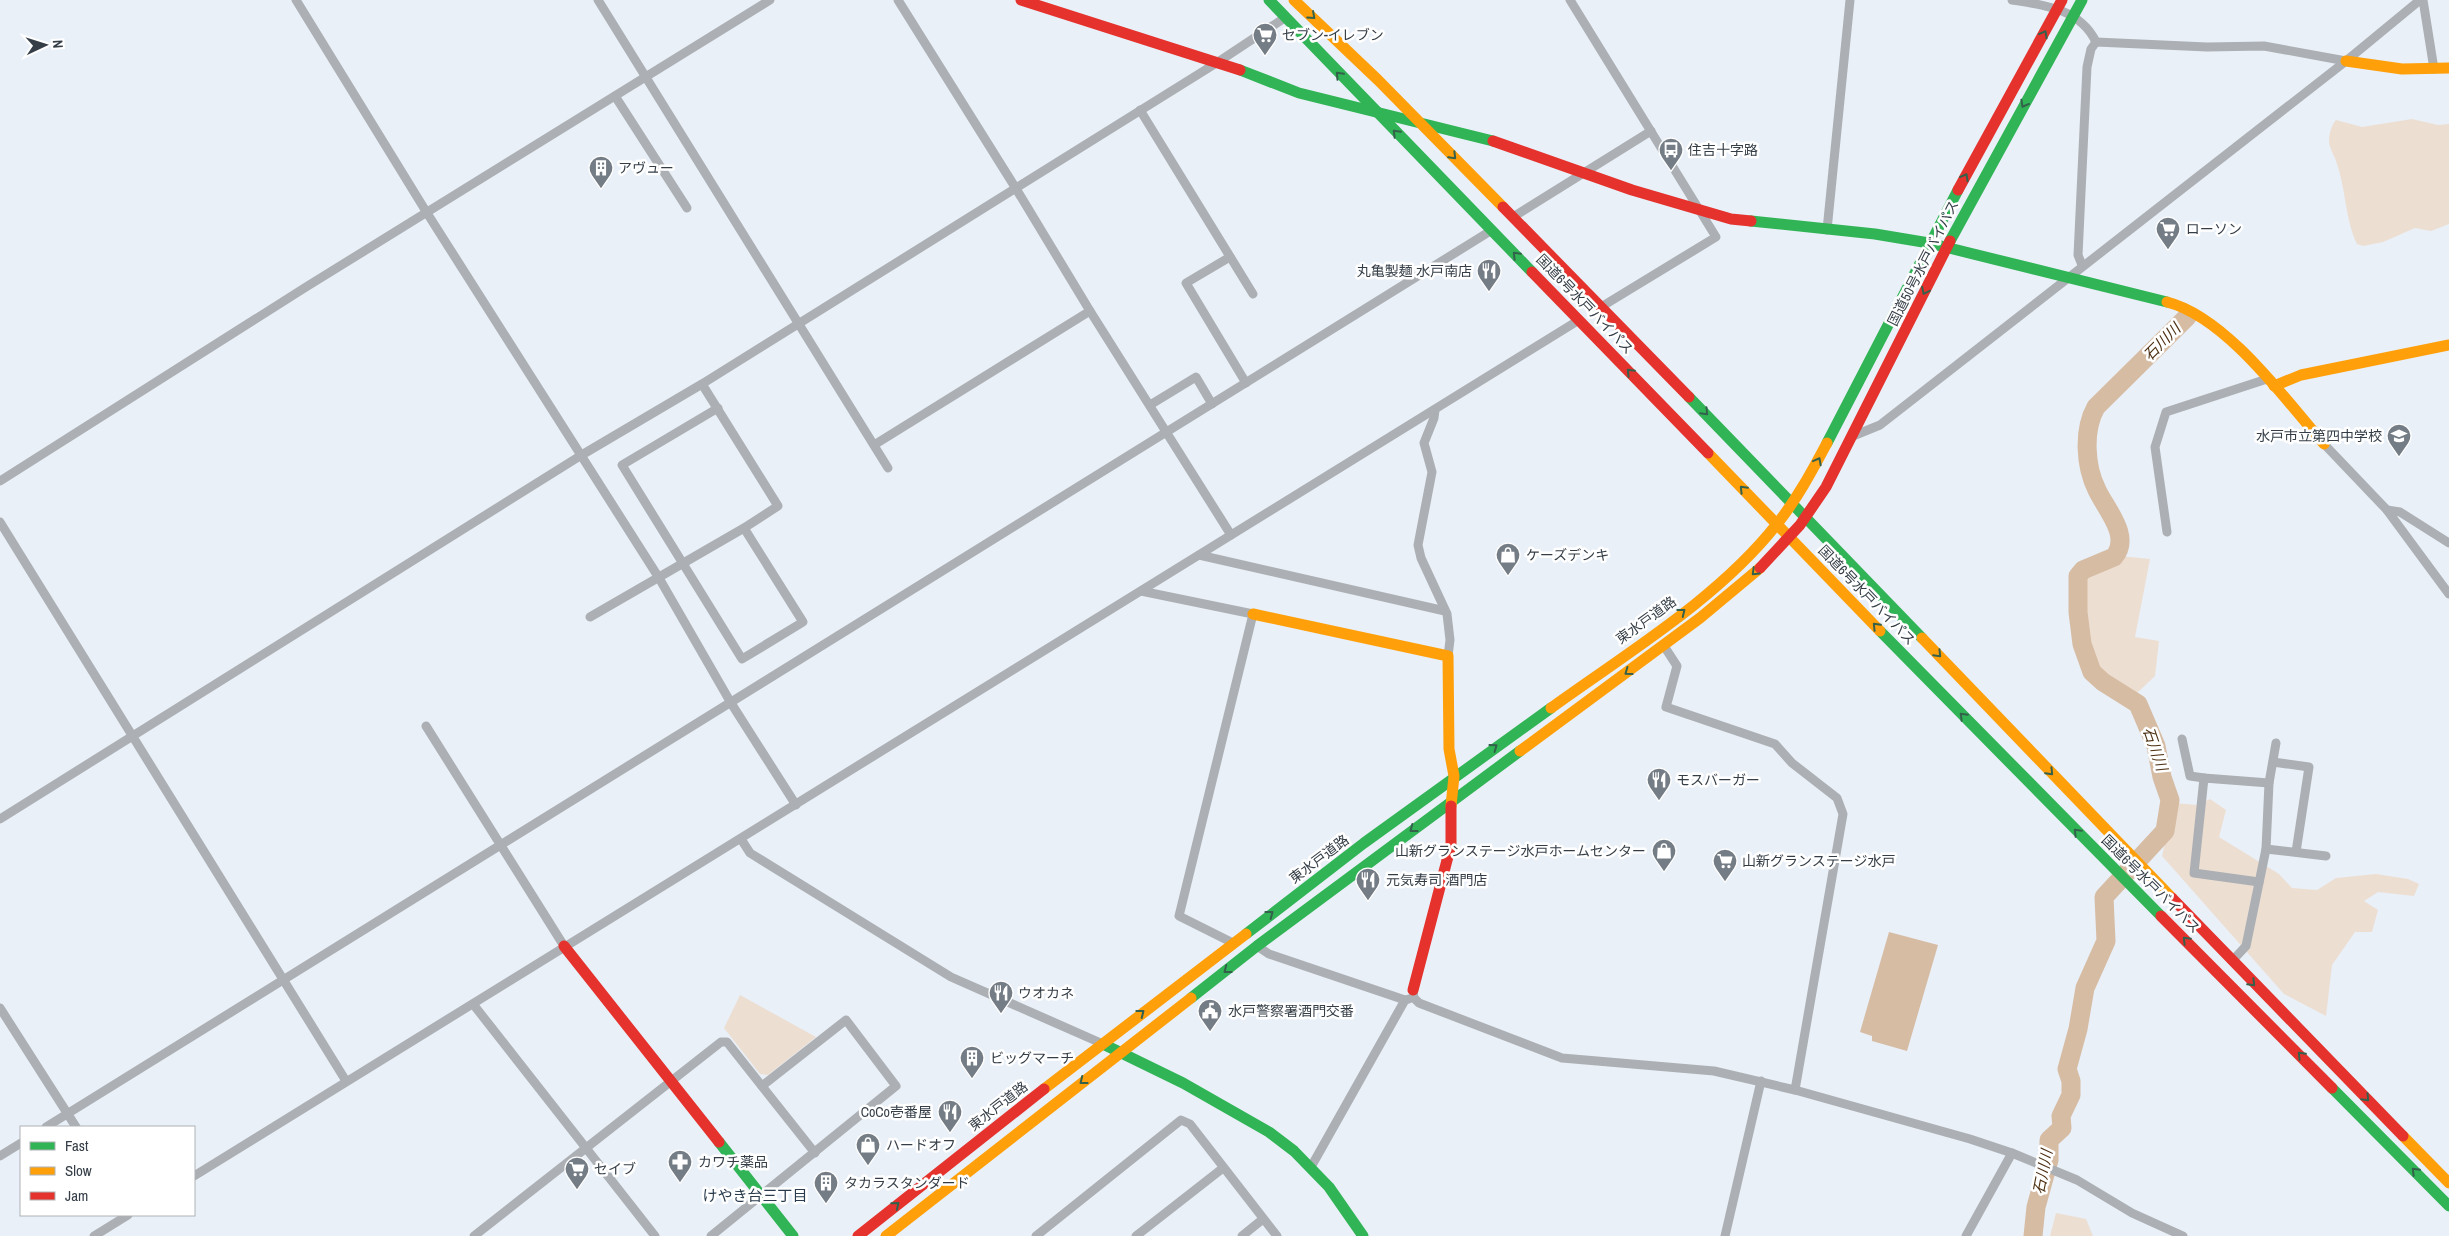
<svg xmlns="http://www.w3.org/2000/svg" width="2449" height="1236" viewBox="0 0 2449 1236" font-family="'Archivo Narrow','Noto Sans JP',sans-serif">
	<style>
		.green { fill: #edded2 }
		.water { fill: #d7bca4 }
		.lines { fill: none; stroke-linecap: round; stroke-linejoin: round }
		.river { stroke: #d7bca4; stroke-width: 19 }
		.street { stroke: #acb0b4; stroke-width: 9 }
		.fast { stroke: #30b455; stroke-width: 11 }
		.slow { stroke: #ff9f0a; stroke-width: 11 }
		.jam { stroke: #e5322d; stroke-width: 11 }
		.oneway { stroke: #34614b }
		.labels { text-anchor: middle; stroke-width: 5; stroke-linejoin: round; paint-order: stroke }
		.poi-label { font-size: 14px; fill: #353e47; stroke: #fff; text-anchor: start }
		.street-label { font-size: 14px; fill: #353e47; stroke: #fff }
		.water-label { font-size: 15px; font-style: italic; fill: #4c2f11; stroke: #fff }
		.neighbourhood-label { font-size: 15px; fill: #293b4d; stroke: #fff }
	</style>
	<rect width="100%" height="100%" fill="#e9f0f8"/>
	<g class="green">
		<path d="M2412 119 2438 125 2449 124V224L2431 231 2415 228 2383 242 2363 246 2357 244C2345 219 2346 190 2337 164 2335 156 2330 150 2329 142 2329 134 2331 126 2336 120L2362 127Z"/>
		<path d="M2120 556 2150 559 2135 637 2159 641 2155 676 2137 693C2123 687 2103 681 2093 668 2082 653 2080 606 2081 587 2081 582 2084 577 2086 572L2111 562Z"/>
		<path d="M2210 799 2226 810 2219 837 2279 874 2292 888 2317 890 2336 878 2376 874 2408 879 2419 884 2414 896 2378 892 2364 901 2378 910 2372 932H2355L2332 965 2326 1016 2284 994 2162 856 2174 803 2197 805Z"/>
		<path d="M740 995 816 1037 768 1075 760 1074 724 1028Z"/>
		<path d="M2056 1213 2086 1219 2093 1236H2050Z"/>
	</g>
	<path class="water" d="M1889 932 1938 945 1907 1051 1872 1041V1036L1860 1032Z"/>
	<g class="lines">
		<path class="river" d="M2033 1236 2036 1207 2049 1160V1140L2062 1128 2061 1116 2071 1095V1081L2067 1069 2078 1029 2085 988 2106 941 2104 897 2165 831 2170 800 2162 777 2156 746 2138 704 2103 682 2092 672 2082 644 2078 612V576L2083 570 2114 557C2132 536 2105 508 2097 490 2085 466 2083 430 2096 407L2187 317"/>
		<g class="street">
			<path d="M296 0 427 213 659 578 731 703 796 805"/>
			<path d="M598 0 888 468"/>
			<path d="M898 0 1015 187 1090 311 1231 535"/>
			<path d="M1570 0 1716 237 1601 307"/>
			<path d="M2012 0C2045 5 2080 9 2096 42"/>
			<path d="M2423 0 2434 69"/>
			<path d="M615 96 687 208"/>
			<path d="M1140 110 1253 294"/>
			<path d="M1513 217 1651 131"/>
			<path d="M1827 230 1850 0"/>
			<path d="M1230 257 1186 283 1246 383"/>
			<path d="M2082 265 2078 255 2087 67 2091 49 2096 42 2207 47 2264 46 2346 61"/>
			<path d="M1150 405 1196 377 1212 404"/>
			<path d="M718 408 622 465 742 659 803 622 744 528"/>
			<path d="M1435 410 1434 418 1424 443 1432 472 1418 545 1421 558 1447 614 1450 640 1448 656"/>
			<path d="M1853 436 1880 425 2346 61 2420 0"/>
			<path d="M2324 444 2387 510 2449 594"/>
			<path d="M874 445 1090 311"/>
			<path d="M0 481 306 287 770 0"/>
			<path d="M2387 510 2400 512 2449 543"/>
			<path d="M0 522 346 1081"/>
			<path d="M2167 532 2155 447 2166 412 2267 379"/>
			<path d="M1199 555 1445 611"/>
			<path d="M1141 591 1253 614 1179 916 1233 943"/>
			<path d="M590 617 744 528 778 506 702 384"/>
			<path d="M1664 646 1677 666 1666 707 1775 744 1792 763 1837 798 1843 814 1795 1090"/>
			<path d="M426 726 564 946"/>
			<path d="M2182 739 2190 776 2204 778"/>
			<path d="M2273 762 2309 767 2296 852"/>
			<path d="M0 819 580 456 702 384 1218 62 1286 17"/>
			<path d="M741 839 750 853 951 977 1103 1044"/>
			<path d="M2266 849 2326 856"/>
			<path d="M2259 882 2194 873 2204 778 2269 783"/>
			<path d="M1257 946 1269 954 1405 1000 1409 999"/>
			<path d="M2232 961 2246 946 2266 849 2269 783 2276 743"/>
			<path d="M1413 990 1414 998 1419 1003 1562 1058 1714 1071 1795 1090 1970 1139 2012 1153 2077 1180 2132 1213 2183 1236"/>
			<path d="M473 1004 655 1236"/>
			<path d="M0 1008 76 1127"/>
			<path d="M46 1127 1492 230"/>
			<path d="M0 1156 21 1143"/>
			<path d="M1311 1167 1405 1000"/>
			<path d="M194 1176 1579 320"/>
			<path d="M94 1236 128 1215"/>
			<path d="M474 1236 721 1042H727L815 1153"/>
			<path d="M711 1236 896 1086 846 1020 762 1086"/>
			<path d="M1036 1236 1181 1120 1190 1124 1277 1236"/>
			<path d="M1136 1236 1223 1168"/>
			<path d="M1242 1236 1263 1219"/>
			<path d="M1725 1236 1761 1081"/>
			<path d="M1966 1236 2012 1153"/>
		</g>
		<g class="fast">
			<path d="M1269 0 1532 272"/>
			<path d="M1240 70 1299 93 1493 141"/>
			<path d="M1751 221 1875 234 1929 243 2167 302"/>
			<path d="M1950 241 2082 0"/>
			<path d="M1689 397 1922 638"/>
			<path d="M1827 443 1958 190"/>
			<path d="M1880 631 2161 916"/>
			<path d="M1246 934 1364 843 1551 708"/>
			<path d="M1191 998 1257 946 1520 751"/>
			<path d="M1103 1044 1183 1083 1269 1132 1294 1151 1329 1187 1363 1236"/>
			<path d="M2332 1088 2449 1206"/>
			<path d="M719 1142 793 1236"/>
		</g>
		<g class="slow">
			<path d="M1294 0 1378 80 1503 207"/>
			<path d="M2346 61 2402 69 2449 68"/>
			<path d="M2167 302C2226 317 2285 399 2324 444"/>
			<path d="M2274 386 2301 375 2449 345"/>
			<path d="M1708 453 1880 631"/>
			<path d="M1253 614 1448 656 1449 749 1454 776 1451 806"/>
			<path d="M1922 638 2172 898"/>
			<path d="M1551 708C1627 653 1719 598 1777 524 1797 499 1812 471 1827 443"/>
			<path d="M1520 751 1700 618 1760 568"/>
			<path d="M1044 1089 1246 934"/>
			<path d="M2403 1136 2449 1183"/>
			<path d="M886 1236 1191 998"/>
		</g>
		<g class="jam">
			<path d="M1021 0 1240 70"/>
			<path d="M1493 141 1632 190 1731 219 1751 221"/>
			<path d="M1958 190 2062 0"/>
			<path d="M1503 207 1689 397"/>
			<path d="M1532 272 1708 453"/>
			<path d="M1760 568 1800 525 1826 487 1950 241"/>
			<path d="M2172 898 2403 1136"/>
			<path d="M2161 916 2332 1088"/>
			<path d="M564 946 719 1142"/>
			<path d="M1413 990 1451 845V806"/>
			<path d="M858 1236 1044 1089"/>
		</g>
	</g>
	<defs><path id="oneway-chevron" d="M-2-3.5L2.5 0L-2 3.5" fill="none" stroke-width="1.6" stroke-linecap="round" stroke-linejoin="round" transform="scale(1.25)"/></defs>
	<g class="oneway">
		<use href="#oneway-chevron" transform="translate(1312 16) rotate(42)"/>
		<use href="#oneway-chevron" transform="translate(2044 34) rotate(-61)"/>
		<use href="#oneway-chevron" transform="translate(1339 75) rotate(-133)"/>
		<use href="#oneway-chevron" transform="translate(2024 104) rotate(119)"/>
		<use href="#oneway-chevron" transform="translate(1396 133) rotate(-135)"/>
		<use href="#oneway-chevron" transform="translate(1453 156) rotate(45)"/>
		<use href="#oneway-chevron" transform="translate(1965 177) rotate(-61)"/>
		<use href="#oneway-chevron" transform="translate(1516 255) rotate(-134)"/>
		<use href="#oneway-chevron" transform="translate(1925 291) rotate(116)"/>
		<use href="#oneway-chevron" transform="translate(1630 372) rotate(-134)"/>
		<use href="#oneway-chevron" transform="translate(1705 412) rotate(46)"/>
		<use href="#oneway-chevron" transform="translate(1818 461) rotate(-62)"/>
		<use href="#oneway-chevron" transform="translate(1743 489) rotate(-134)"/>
		<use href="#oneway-chevron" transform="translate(1755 572) rotate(136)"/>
		<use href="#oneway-chevron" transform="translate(1682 612) rotate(-38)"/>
		<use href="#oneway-chevron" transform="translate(1876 626) rotate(-134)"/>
		<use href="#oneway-chevron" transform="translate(1938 654) rotate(46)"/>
		<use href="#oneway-chevron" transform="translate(1628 672) rotate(144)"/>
		<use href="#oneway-chevron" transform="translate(1963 716) rotate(-135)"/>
		<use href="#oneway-chevron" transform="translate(1494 747) rotate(-36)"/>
		<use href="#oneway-chevron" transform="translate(2050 772) rotate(46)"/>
		<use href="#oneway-chevron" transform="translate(1413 829) rotate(143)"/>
		<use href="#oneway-chevron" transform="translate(2077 832) rotate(-135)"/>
		<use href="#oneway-chevron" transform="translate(1270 914) rotate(-37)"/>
		<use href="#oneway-chevron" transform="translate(2186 940) rotate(-135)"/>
		<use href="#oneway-chevron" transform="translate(1227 970) rotate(142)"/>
		<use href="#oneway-chevron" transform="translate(2252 983) rotate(45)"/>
		<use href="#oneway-chevron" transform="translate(1141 1013) rotate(-38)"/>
		<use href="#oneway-chevron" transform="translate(2301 1055) rotate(-134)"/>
		<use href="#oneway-chevron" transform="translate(1083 1081) rotate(142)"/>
		<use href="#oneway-chevron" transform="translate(2366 1098) rotate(46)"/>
		<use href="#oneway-chevron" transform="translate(2415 1171) rotate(-134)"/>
		<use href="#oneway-chevron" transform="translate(896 1205) rotate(-39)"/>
	</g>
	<defs>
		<symbol id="supermarket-pin" viewBox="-11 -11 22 30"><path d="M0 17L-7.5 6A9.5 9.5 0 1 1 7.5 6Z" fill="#747c85" stroke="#fff"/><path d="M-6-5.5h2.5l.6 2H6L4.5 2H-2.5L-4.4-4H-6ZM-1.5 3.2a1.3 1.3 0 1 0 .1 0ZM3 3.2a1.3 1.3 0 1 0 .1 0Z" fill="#fff"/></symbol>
		<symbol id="bus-pin" viewBox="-11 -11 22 30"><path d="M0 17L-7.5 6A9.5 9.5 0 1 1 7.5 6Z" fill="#747c85" stroke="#fff"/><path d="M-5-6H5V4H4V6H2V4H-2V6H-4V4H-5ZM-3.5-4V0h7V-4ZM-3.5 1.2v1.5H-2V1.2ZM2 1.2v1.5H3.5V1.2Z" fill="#fff"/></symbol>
		<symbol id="building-pin" viewBox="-11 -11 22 30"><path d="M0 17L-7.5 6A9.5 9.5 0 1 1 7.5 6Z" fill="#747c85" stroke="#fff"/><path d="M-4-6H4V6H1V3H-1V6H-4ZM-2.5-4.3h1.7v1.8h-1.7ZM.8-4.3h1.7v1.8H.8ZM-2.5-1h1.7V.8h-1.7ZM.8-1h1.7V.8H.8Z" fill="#fff"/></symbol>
		<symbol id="restaurant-pin" viewBox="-11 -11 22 30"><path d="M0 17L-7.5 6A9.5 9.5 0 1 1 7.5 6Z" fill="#747c85" stroke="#fff"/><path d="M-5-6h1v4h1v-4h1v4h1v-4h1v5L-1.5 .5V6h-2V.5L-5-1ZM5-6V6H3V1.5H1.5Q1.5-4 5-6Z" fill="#fff"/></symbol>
		<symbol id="school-pin" viewBox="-11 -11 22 30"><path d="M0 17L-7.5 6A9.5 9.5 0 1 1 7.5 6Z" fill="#747c85" stroke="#fff"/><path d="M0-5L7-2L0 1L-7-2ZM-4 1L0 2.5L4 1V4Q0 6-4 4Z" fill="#fff"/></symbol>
		<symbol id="shop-pin" viewBox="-11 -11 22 30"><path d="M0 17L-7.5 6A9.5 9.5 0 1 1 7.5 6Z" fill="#747c85" stroke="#fff"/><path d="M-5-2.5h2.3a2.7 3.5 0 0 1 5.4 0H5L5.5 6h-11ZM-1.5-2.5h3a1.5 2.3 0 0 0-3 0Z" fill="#fff"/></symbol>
		<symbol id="civic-pin" viewBox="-11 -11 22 30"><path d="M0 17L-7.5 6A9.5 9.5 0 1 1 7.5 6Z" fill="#747c85" stroke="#fff"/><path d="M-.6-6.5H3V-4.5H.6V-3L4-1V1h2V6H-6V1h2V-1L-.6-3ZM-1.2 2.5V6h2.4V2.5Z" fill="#fff"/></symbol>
		<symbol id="pharmacy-pin" viewBox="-11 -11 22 30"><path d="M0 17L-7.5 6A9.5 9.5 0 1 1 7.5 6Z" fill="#747c85" stroke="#fff"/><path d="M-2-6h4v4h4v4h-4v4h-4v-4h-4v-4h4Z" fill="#fff"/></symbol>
	</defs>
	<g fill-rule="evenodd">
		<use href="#supermarket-pin" x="1251" y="21" width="28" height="38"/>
		<use href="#bus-pin" x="1657" y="136" width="28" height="38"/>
		<use href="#building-pin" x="587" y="154" width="28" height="38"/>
		<use href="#supermarket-pin" x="2154" y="215" width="28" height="38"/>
		<use href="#restaurant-pin" x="1475" y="257" width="28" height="38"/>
		<use href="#school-pin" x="2385" y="422" width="28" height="38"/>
		<use href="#shop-pin" x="1494" y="541" width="28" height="38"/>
		<use href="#restaurant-pin" x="1645" y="766" width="28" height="38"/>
		<use href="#shop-pin" x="1650" y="837" width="28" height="38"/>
		<use href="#supermarket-pin" x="1711" y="847" width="28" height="38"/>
		<use href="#restaurant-pin" x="1354" y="866" width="28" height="38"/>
		<use href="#restaurant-pin" x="987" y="979" width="28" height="38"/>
		<use href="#civic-pin" x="1196" y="997" width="28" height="38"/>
		<use href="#building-pin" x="958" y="1044" width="28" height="38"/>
		<use href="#restaurant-pin" x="936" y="1098" width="28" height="38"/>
		<use href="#shop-pin" x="854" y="1131" width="28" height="38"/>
		<use href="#pharmacy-pin" x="666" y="1148" width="28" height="38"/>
		<use href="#supermarket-pin" x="563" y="1155" width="28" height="38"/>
		<use href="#building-pin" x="812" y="1169" width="28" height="38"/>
	</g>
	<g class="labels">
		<g class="poi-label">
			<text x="1282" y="40">セブン-イレブン</text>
			<text x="1688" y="155">住吉十字路</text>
			<text x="618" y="173">アヴュー</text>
			<text x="2186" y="234">ローソン</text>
			<text x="1472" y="276" text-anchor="end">丸亀製麺 水戸南店</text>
			<text x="2382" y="441" text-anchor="end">水戸市立第四中学校</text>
			<text x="1526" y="560">ケーズデンキ</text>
			<text x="1676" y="785">モスバーガー</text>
			<text x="1646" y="856" text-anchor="end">山新グランステージ水戸ホームセンター</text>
			<text x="1742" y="866">山新グランステージ水戸</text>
			<text x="1386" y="885">元気寿司 酒門店</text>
			<text x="1018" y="998">ウオカネ</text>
			<text x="1228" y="1016">水戸警察署酒門交番</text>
			<text x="990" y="1063">ビッグマーチ</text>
			<text x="932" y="1117" text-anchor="end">CoCo壱番屋</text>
			<text x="886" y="1150">ハードオフ</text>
			<text x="698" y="1167">カワチ薬品</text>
			<text x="594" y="1174">セイブ</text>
			<text x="844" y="1188">タカラスタンダード</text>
		</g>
		<g class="street-label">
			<text transform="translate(1923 263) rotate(-63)" y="5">国道50号水戸バイパス</text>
			<text transform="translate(1585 304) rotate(46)" y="5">国道6号水戸バイパス</text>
			<text transform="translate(1867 595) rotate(46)" y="5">国道6号水戸バイパス</text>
			<text transform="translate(1646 620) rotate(-36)" y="5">東水戸道路</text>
			<text transform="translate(1319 859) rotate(-37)" y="5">東水戸道路</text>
			<text transform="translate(2151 884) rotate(45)" y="5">国道6号水戸バイパス</text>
			<text transform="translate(998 1106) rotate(-38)" y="5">東水戸道路</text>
		</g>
		<g class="water-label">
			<text transform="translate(2162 342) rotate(-45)" y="5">石川川</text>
			<text transform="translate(2155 749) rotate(71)" y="5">石川川</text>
			<text transform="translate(2043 1172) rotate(-79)" y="5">石川川</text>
		</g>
		<g class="neighbourhood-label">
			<text x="755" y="1201">けやき台三丁目</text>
		</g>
	</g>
	<rect x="20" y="1126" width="175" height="90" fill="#ffffff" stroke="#aeb2b5"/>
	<rect x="30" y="1142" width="25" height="8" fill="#30b455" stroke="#aeb2b5"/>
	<text x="65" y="1151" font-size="15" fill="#353e47">Fast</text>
	<rect x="30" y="1167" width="25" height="8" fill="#ff9f0a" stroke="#aeb2b5"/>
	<text x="65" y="1176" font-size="15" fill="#353e47">Slow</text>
	<rect x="30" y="1192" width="25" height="8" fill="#e5322d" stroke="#aeb2b5"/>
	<text x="65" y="1201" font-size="15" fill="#353e47">Jam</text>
	<g transform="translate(45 45) rotate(86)" stroke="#ffffff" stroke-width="4" paint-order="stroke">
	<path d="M0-4L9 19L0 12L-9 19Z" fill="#353e47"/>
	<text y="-8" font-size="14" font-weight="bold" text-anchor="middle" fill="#353e47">N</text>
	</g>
</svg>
